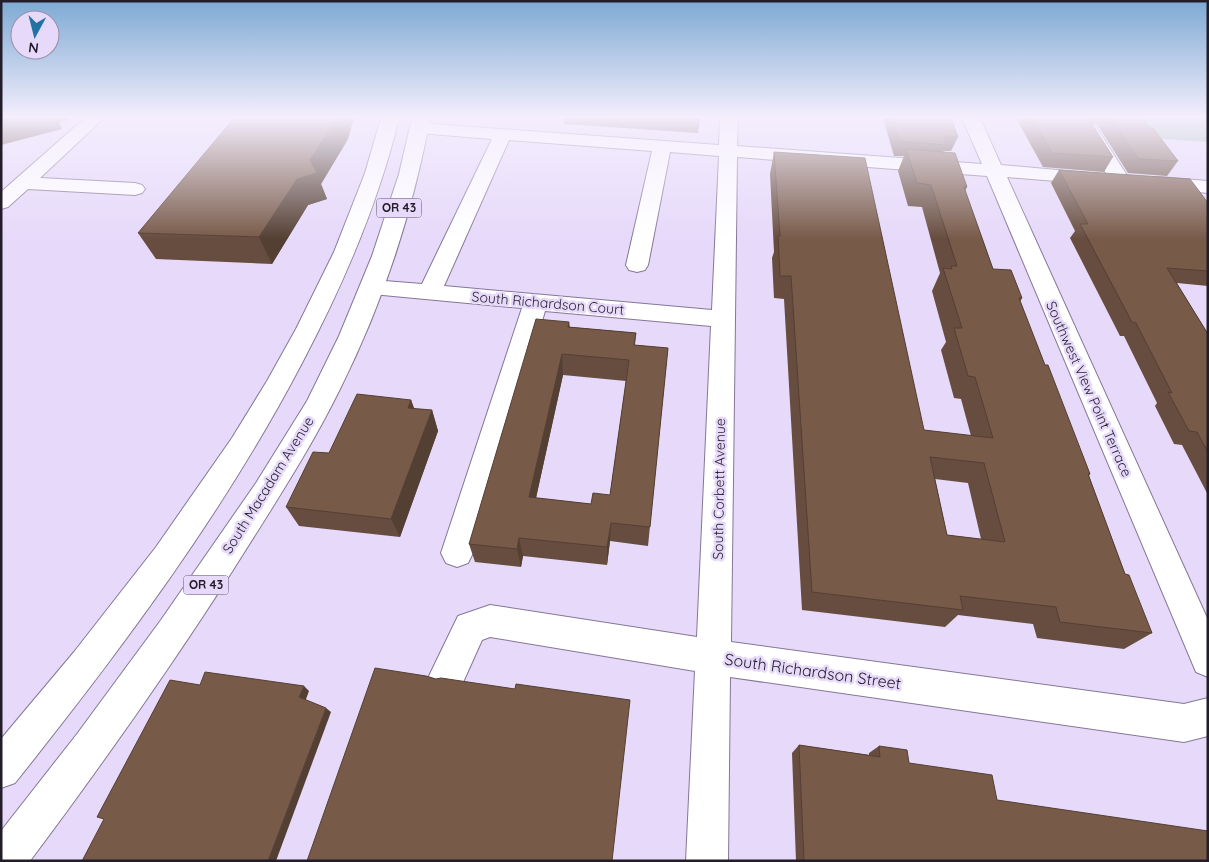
<svg xmlns="http://www.w3.org/2000/svg" width="1209" height="862" viewBox="0 0 1209 862" font-family="Quicksand,sans-serif">
	<style>
		.green { fill: #91b7a4 }
		.lines { fill: none; stroke-linecap: round; stroke-linejoin: round }
		.minor-casing { stroke: #847795; stroke-width: 2 }
		.major-casing { stroke: #847795; stroke-width: 2 }
		.minor { fill: #fff; fill-rule: evenodd }
		.major { fill: #fff; fill-rule: evenodd }
		.wall { fill: #674d3f; fill-rule: evenodd }
		.shaded-wall { fill: #543f33 }
		.building { fill: #785a49; stroke: #543f33; fill-rule: evenodd }
		.labels { text-anchor: middle; stroke-width: 5; stroke-linejoin: round; paint-order: stroke }
		.shield { fill: #e6d9fa; stroke: #5d5568; stroke-width: 1 }
		.shield-label { font-size: 12px; font-weight: bold; fill: #221d29 }
		.street-label { font-size: 14px; fill: #221d29; stroke: #e6d9fa }
		.near-street-label { font-size: 16px; fill: #221d29; stroke: #e6d9fa }
	</style>
	<rect width="100%" height="100%" fill="#e6d9fa"/>
	<path class="green" d="M1137 118H1208V142L1151 138Z"/>
	<g class="lines">
		<defs>
			<g id="minor">
				<path d="M85 118H104L40 178 135 183 142 185 145 189 142 193 135 195 28 189 8 207 1 209V192Z"/>
				<path d="M720 118H738L737 146 982 164 962 118H980L1001 165 1100 174 1103 178 1100 182 1093 184 1007 177 1208 620V677L1196 672 987 176 737 157 731 642 1184 704 1208 698V736L1184 742 730 677 728 861H686L695 671 490 637 482 640 460 689 447 694 434 689 429 676 458 616 490 605 697 637 711 326 545 311 473 553 468 563 457 567 446 563 441 553 522 308 372 294 364 292 361 287 364 282 372 280 422 284 492 139 419 133 413 132 410 128 413 124 419 123 719 145ZM509 140 652 151 626 265 629 270 637 272 645 270 648 265 670 152 719 156 712 310 444 286Z"/>
				<path d="M1089 125 1095 126 1098 130 1130 180 1127 184 1120 186 1113 184 1110 180 1080 130 1083 126Z"/>
				<path d="M1158 177 1208 181V193L1151 187 1148 183 1151 179Z"/>
			</g>
			<g id="major">
				<path d="M381 118H399C378 205 343 285 302 363 223 514 121 650 15 783L1 788V739L74 652 156 547 232 438 267 381 296 329 334 252 365 173Z"/>
				<path d="M412 118H430C413 211 382 305 340 389 309 452 270 511 233 570 169 670 101 766 30 861H1V831L77 734 161 620 256 483 307 401 339 336 372 256 399 174Z"/>
			</g>
		</defs>
		<use href="#minor" class="minor-casing"/>
		<use href="#major" class="major-casing"/>
		<use href="#minor" class="minor"/>
		<use href="#major" class="major"/>
	</g>
	<g class="wall">
		<path d="M564 118H700L698 133 564 124Z"/>
		<path d="M883 118H951L958 137 951 151H944L943 152 967 187 965 191 993 269 1022 298 1020 302 1045 365 1090 474 1089 476 1125 574 1152 633 1124 649 1037 638 1033 624 958 615 945 627 802 610 784 299 774 298 772 258 774 252 770 174 774 152 924 430 971 436 961 399 954 398 941 350 946 342 932 291 940 273 922 207 908 206 898 171 904 156H894ZM935 479 968 483 981 539 947 535Z"/>
		<path d="M1016 118H1143L1150 128 1178 161 1167 176 1128 173 1097 124 1091 123 1113 157 1104 172 1043 167Z"/>
		<path d="M348 139 321 184 327 199 308 205 272 264 156 259 138 233Z"/>
		<path d="M1059 170 1208 203V286L1177 283 1208 334V495L1182 445 1174 444 1155 406 1157 403 1124 336H1120L1070 238 1075 231 1051 183Z"/>
		<path d="M569 322 570 327 636 333 635 345 668 348 648 546 610 541 607 565 523 556 521 567 475 562 469 544ZM563 375 626 381 610 495 591 504 536 498Z"/>
		<path d="M411 400 414 409 432 410 438 431 400 537 299 526 286 507Z"/>
		<path d="M799 745 869 755V753L879 746 909 763 997 800 1208 861H796L792 753Z"/>
	</g>
	<g class="shaded-wall">
		<path d="M1 118H69L70 120 59 122 62 129 1 145Z"/>
		<path d="M337 118H354L348 139 321 184 327 199 308 205 272 264 259 237Z"/>
		<path d="M562 354 563 375 532 516 529 497Z"/>
		<path d="M411 400 419 421 408 408Z"/>
		<path d="M432 410 438 431 400 537 391 519Z"/>
		<path d="M611 523 610 541 607 565V547Z"/>
		<path d="M519 538 523 556 521 567 517 549Z"/>
		<path d="M304 686 309 691 305 702 299 697Z"/>
		<path d="M326 708 331 712 276 861H268Z"/>
	</g>
	<g class="building">
		<path d="M234 118H337L310 160 317 173 297 179 259 237 138 233Z"/>
		<path d="M892 118H951L958 137 944 136 946 145 899 141Z"/>
		<path d="M1032 118H1088L1113 157 1052 153Z"/>
		<path d="M1111 118H1143L1150 128H1153L1178 161 1138 159Z"/>
		<path d="M906 149 955 153 967 187H964L993 269 1011 270 1022 298H1019L1045 365H1048L1090 474H1088L1125 574 1129 575 1152 633 1060 622 1056 607 960 596 963 610 812 592 791 276H780L778 236H780L774 152 865 158 924 430 993 438 975 377 968 376 954 328H962L943 268 952 269 951 266H957L931 185 917 183ZM930 457 984 463 1005 542 947 535Z"/>
		<path d="M1059 170 1190 179 1208 203V271L1167 268 1208 334V452L1197 432 1189 431 1168 392 1172 393 1136 323 1132 322 1080 224H1088Z"/>
		<path d="M536 319 569 322 568 327 636 333 634 345 668 348 650 527 611 523 607 547 519 538 517 549 469 544ZM562 354 629 360 610 495 593 493 591 504 529 497Z"/>
		<path d="M357 394 411 400 408 408 432 410 391 519 286 507 313 452 329 453Z"/>
		<path d="M375 668 426 676 436 679 441 678 515 689 516 684 630 700 612 861H307Z"/>
		<path d="M205 672 304 686 299 697 326 708 268 861H82L104 819 97 817 170 680 200 685Z"/>
		<path d="M799 745 880 757 879 746 907 750 909 763 992 775 997 800 1208 831V861H804Z"/>
	</g>
	<linearGradient id="sky" x2="0" y2="1"><stop stop-color="#7da9d3"/><stop offset="0.49" stop-color="#f4eefd"/><stop offset="1" stop-color="#f4eefd" stop-opacity="0"/></linearGradient>
	<rect width="1209" height="239" fill="url(#sky)"/>
	<g class="labels">
		<g class="shield">
			<rect x="376.5" y="198.5" width="45" height="19" rx="4"/>
			<rect x="183.5" y="575.5" width="45" height="19" rx="4"/>
		</g>
		<g class="shield-label">
			<text x="399" y="212">OR 43</text>
			<text x="206" y="589">OR 43</text>
		</g>
		<g class="street-label">
			<text transform="translate(548 303) rotate(5)" y="5">South Richardson Court</text>
			<text transform="translate(1089 389) rotate(66)" y="5">Southwest View Point Terrace</text>
			<text transform="translate(268 485) rotate(-58)" y="5">South Macadam Avenue</text>
			<text transform="translate(719 489) rotate(-89)" y="5">South Corbett Avenue</text>
		</g>
		<g class="near-street-label">
			<text transform="translate(813 671) rotate(8)" y="6">South Richardson Street</text>
		</g>
	</g>
	<rect width="1209" height="862" fill="none" stroke="#221d29" stroke-width="5"/>
	<g transform="translate(35 35) rotate(187)"><circle r="24" fill="#e6d9fa" stroke="#988ea6"/>
	<path d="M0-4L9 19L0 12L-9 19Z" fill="#2173a4"/>
	<text y="-8" font-size="14" font-weight="bold" text-anchor="middle" fill="#221d29">N</text>
	</g>
</svg>
